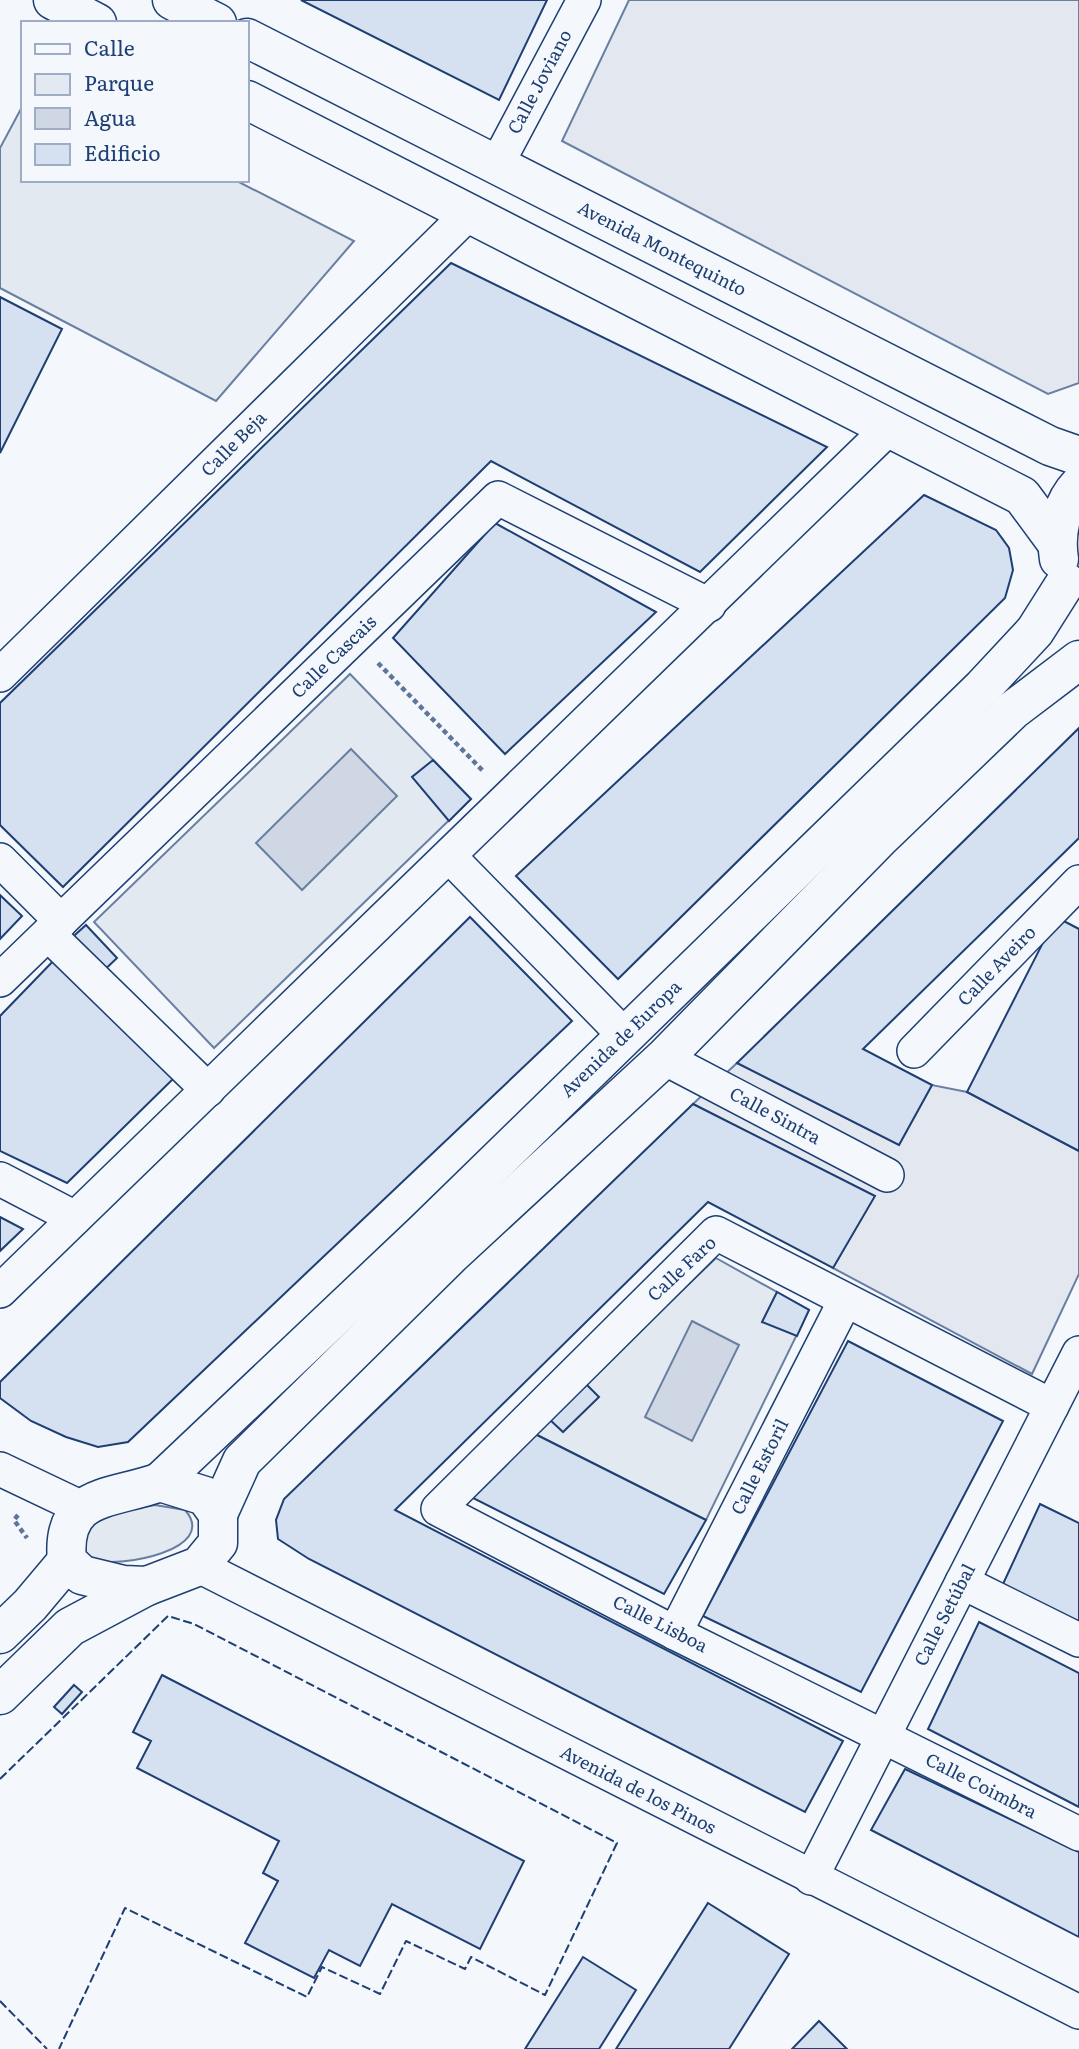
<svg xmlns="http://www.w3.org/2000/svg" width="1079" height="2049" viewBox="0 0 1079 2049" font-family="Literata,serif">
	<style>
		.green { fill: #e3e9f0; stroke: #687fa3; stroke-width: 2 }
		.parking { fill: #e3e8f0; stroke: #687fa3; stroke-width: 2 }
		.water { fill: #cfd7e4; stroke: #687fa3; stroke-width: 2 }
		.building { fill: #d5e0f0; stroke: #1d3f73; stroke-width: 2 }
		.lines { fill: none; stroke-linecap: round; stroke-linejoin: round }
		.street-casing { stroke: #1d3f73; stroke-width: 36 }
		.secondary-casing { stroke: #1d3f73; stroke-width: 41 }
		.path { stroke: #5e769c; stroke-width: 4.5; stroke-dasharray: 5 3.5; stroke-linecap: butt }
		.street { stroke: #f4f7fb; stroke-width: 33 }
		.secondary { stroke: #f4f7fb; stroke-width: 38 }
		.fence { stroke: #1d3f73; stroke-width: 2; stroke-dasharray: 9 3.5; stroke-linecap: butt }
		.labels { text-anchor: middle; stroke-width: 5; stroke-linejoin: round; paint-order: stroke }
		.street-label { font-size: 18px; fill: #1d3f73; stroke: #f4f7fb }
	</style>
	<rect width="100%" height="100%" fill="#f4f7fb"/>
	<g class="green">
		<path d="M23 105V180H235L354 241 216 401 0 288V148Z"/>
		<path d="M350 674 471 799 214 1048 94 922Z"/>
		<path d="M716 1258 809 1310 706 1520 533 1433Z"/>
		<path d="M155 1505 185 1510C220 1550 119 1568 95 1560 87 1557 85 1550 82 1543L95 1521 121 1511Z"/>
	</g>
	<g class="parking">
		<path d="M629 0H1079V383L1048 394 562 141Z"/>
		<path d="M737 1063 899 1145 932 1085 967 1092 1079 1151V1274L1032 1374 833 1268 874 1196 693 1104Z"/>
	</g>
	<g class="water">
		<path d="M351 749 397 796 302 890 256 843Z"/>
		<path d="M692 1321 739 1345 692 1441 645 1417Z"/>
	</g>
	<g class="building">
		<path d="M301 0H547L499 100Z"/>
		<path d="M451 263 827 447 700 572 491 461 63 887 0 825V703Z"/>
		<path d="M0 297 62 329 0 453Z"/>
		<path d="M924 495 996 530 1009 548 1013 570 1005 598 618 979 516 876Z"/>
		<path d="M495 523 656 612 505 754 393 638Z"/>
		<path d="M1079 728V838L863 1049 932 1085 899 1145 737 1063Z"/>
		<path d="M433 760 471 799 449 821 412 777Z"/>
		<path d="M0 895 22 916 0 939Z"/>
		<path d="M470 917 572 1021 128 1442 98 1447 66 1437 31 1421 0 1398V1382Z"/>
		<path d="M1056 917 1079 929V1151L967 1092Z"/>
		<path d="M86 925 117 958 97 977 66 943Z"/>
		<path d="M58 956 174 1078 67 1183 0 1151V1016Z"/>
		<path d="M693 1104 875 1196 833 1268 708 1202 395 1510 843 1741 805 1812 309 1559 278 1539 276 1520 284 1499Z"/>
		<path d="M0 1217 23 1229 0 1251Z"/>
		<path d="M777 1292 809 1310 797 1336 762 1322Z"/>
		<path d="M848 1341 1003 1421 861 1692 703 1616Z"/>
		<path d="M585 1383 599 1397 563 1432 548 1418Z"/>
		<path d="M533 1433 706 1520 664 1594 471 1497Z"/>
		<path d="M1040 1504 1079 1523V1622L1003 1584Z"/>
		<path d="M979 1622 1079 1673V1807L928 1729Z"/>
		<path d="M162 1675 524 1861 480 1949 392 1904 360 1966 329 1950 314 1978 245 1943 278 1881 263 1873 279 1841 137 1768 151 1741 133 1732Z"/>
		<path d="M74 1685 82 1692 62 1714 54 1707Z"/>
		<path d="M905 1769 1079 1852V1937L871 1830Z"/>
		<path d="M708 1903 789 1954 729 2049H616Z"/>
		<path d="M583 1957 636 1990 599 2049H525Z"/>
		<path d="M819 2021 847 2049H792Z"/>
	</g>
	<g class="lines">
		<defs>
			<g id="street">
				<path d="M497 164 584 0"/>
				<path d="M0 675 468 214"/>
				<path d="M449 856 624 1035"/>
				<path d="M0 860 61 921"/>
				<path d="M48 934 208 1090"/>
				<path d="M0 980 498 498 709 605"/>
				<path d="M914 1051 1079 882"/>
				<path d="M664 1058 887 1175"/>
				<path d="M0 1179 75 1218"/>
				<path d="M0 1291 889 428"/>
				<path d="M1052 1406 716 1233 438 1509 675 1633 1079 1834"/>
				<path d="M0 1469 82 1508"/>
				<path d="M199 1566 1079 2012"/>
				<path d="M962 1582 1079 1640"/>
				<path d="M675 1633 845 1301"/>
				<path d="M811 1878 1079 1353"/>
			</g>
			<g id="secondary">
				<path d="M53 0 97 23"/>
				<path d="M172 0 217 23"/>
				<path d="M247 38 1050 446 1079 456"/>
				<path d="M247 100 1022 496 1056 542"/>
				<path d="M1059 559C1055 534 1061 504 1079 485"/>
				<path d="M160 1482 424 1232 983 687 1035 631 1066 582"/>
				<path d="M160 1482 205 1496 218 1514V1543L199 1566 147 1586 123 1585 82 1575 67 1561C60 1492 112 1500 160 1482Z"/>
				<path d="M218 1514 242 1461 452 1254 664 1058 882 836 1013 710 1079 660"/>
				<path d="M0 1634 30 1605 67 1561"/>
				<path d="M0 1695 70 1627 147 1586"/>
			</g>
		</defs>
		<use href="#street" class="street-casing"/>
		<use href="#secondary" class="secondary-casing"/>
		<g class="path">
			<path d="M378 663 484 772"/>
			<path d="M18 1515 14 1520 27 1538"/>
		</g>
		<use href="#street" class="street"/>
		<use href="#secondary" class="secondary"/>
		<g class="fence">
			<path d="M0 1779 168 1616 194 1624 617 1843 545 1995 471 1957 465 1969 406 1941 380 1994 322 1967 307 1997 125 1908 59 2049"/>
			<path d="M0 2001 47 2049"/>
		</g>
	</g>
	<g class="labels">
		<g class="street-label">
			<text transform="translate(540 82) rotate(-62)" y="6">Calle Joviano</text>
			<text transform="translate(662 249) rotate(27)" y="6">Avenida Montequinto</text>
			<text transform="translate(234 444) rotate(-45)" y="6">Calle Beja</text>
			<text transform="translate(334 657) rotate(-44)" y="6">Calle Cascais</text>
			<text transform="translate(997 966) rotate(-46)" y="6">Calle Aveiro</text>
			<text transform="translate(621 1039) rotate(-44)" y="6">Avenida de Europa</text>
			<text transform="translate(775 1116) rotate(28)" y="6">Calle Sintra</text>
			<text transform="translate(682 1269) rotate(-43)" y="6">Calle Faro</text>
			<text transform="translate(760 1467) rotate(-63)" y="6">Calle Estoril</text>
			<text transform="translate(945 1615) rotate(-63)" y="6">Calle Setúbal</text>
			<text transform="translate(660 1624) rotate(27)" y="6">Calle Lisboa</text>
			<text transform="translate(981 1786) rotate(27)" y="6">Calle Coimbra</text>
			<text transform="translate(638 1790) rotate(27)" y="6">Avenida de los Pinos</text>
		</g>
	</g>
	<rect x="21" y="21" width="228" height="161" fill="#f4f7fb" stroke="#9eadc5" stroke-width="2"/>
	<rect x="35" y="44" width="35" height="10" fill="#f4f7fb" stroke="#9eadc5" stroke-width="2"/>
	<text x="84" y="56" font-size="21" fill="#1d3f73">Calle</text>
	<rect x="35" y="74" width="35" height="21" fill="#e3e9f0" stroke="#9eadc5" stroke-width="2"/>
	<text x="84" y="91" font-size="21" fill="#1d3f73">Parque</text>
	<rect x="35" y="108" width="35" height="21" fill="#cfd7e4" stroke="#9eadc5" stroke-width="2"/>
	<text x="84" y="126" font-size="21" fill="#1d3f73">Agua</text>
	<rect x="35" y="144" width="35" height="21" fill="#d5e0f0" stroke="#9eadc5" stroke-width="2"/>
	<text x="84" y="161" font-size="21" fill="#1d3f73">Edificio</text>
</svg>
